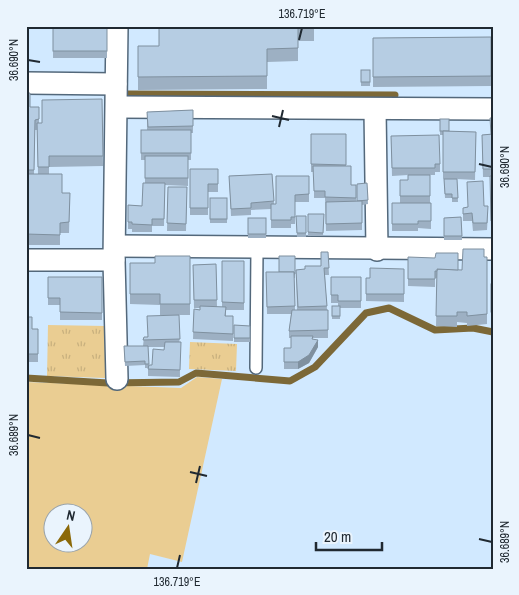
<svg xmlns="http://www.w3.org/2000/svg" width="519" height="595" viewBox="0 0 519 595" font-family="'Archivo Narrow',sans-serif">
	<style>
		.grass { fill: url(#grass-tufts) }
		.green { fill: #eacd92; fill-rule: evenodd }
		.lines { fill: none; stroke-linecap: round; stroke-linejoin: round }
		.stream { stroke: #7c6837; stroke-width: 7 }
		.service-casing { stroke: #53687b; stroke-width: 14 }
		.minor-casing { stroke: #53687b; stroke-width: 24 }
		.service { stroke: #fff; stroke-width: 11 }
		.minor { stroke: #fff; stroke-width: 21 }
		.wall { fill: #9db0c3; fill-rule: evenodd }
		.shaded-wall { fill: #7f909f }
		.building { fill: #b6cde3; stroke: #7f909f }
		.ticks { fill: none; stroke: #202931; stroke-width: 2 }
		.neatline { fill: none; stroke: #202931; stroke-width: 2 }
		.ticks-label { font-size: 12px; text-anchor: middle; fill: #202931 }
	</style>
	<defs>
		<pattern id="grass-tufts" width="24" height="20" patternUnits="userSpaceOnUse" patternTransform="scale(1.25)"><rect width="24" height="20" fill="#eacd92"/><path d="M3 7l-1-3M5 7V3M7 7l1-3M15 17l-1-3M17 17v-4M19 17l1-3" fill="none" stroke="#c8b07e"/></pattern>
	</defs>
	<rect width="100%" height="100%" fill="#d1e9ff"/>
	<g class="grass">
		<path d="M48 325 106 326 105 378 47 376Z"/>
		<path d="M190 342 237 344 236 371 189 369Z"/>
	</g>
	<path class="green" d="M197 377 222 379 182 562 150 554 147 569H26V382L181 388ZM52 512H82V542H52Z"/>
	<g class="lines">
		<g class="stream">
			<path d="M126 94 395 95"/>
			<path d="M26 378 108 383 179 382 196 373 290 381 315 367 366 313 389 308 435 330 473 328 493 332"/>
		</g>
		<defs>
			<path id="service" d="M256 368 257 248"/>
			<g id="minor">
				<path d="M117 26 114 260 117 379"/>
				<path d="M26 83 116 84"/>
				<path d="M117 107 493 109"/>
				<path d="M375 109 377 250"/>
				<path d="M115 246 493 249"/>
				<path d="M26 260H114"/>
			</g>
		</defs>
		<use href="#service" class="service-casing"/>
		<use href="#minor" class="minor-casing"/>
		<use href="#service" class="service"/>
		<use href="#minor" class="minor"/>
	</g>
	<g class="wall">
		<rect x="53" y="26" width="54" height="32"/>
		<path d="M314 26V41H298V61L267 62V89L138 90V46H159Z"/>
		<path d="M491 37V86L373 87V38Z"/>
		<rect x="361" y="70" width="9" height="16"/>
		<path d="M26 93 30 107H39V123H42L102 99 103 166 49 167V174L62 193H70L69 233H60V245H26ZM35 130H37L38 174H34Z"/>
		<path d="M193 110V133H191V160H188V186L165 185 164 226H152V232H132V229H128V205L142 206 145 183V160H141V130H147V112Z"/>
		<path d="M493 118V228H491L490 177H483L482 135 491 134Z"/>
		<path d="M440 119 449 131 476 132 475 180 457 179 458 202H452V198H445L444 179H443V135H440Z"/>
		<path d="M311 134H346V166L351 185H356V202L357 201 367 183 368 204 362 205V230L326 231 325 198H314V172H311Z"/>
		<path d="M391 136 440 164V172H435V175H430V203H431V229L418 228V231H392V203H400V180H408V175L392 176Z"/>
		<path d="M190 169H218V192H208V215H190Z"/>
		<path d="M272 174 274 204H276L309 176V202H295V224H291V228H271V209L251 210V215L231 216 229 176Z"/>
		<path d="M168 187H187L186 231H167Z"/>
		<rect x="210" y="198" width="17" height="25"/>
		<path d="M484 206 488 213 487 230 473 231 472 221H463V208Z"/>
		<path d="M308 214H324L323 236H308Z"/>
		<path d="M296 216H306V237H297Z"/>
		<path d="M461 217 462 240H444V218Z"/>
		<rect x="248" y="218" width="18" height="20"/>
		<path d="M328 252 329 275H325L327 310H328V338H313L312 339 318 347 309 363 298 369H284V348H291V338H289V331L291 314H267L266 272H279L295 256V278H294L295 310H297L296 270 305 269 321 266Z"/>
		<path d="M190 256V315H160V305L130 304V263H155Z"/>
		<path d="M408 257 458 270H462L484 257H487V324L467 326V323L457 322V327L436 326 437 278H435V287L408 286Z"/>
		<path d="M222 261H244V310H226V316H233V341L193 339 194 309 200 310V308H194L193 265 216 264 217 307H222Z"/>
		<path d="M404 269V302L366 301V278H370Z"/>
		<path d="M48 277H102V320H60V305H48Z"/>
		<path d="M331 277H361V308H340V319H332V306H338V303H331Z"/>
		<rect x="491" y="284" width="2" height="35"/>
		<path d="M179 315 180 377 148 376V368H145V365L125 366 124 346H143L144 337H147ZM148 347H165L164 350 152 365H149Z"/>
		<path d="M26 317 32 329H38V362H26Z"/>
		<path d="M234 325 250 326V342H234Z"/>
	</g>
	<path class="shaded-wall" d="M318 340V347L309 363 298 369V362Z"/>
	<g class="building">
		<rect x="53" y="26" width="54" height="25"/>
		<path d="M159 26H314V28H298V48L267 49V76L138 77V46H159Z"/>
		<path d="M491 37V76L373 77V38Z"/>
		<rect x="361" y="70" width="9" height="12"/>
		<path d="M26 93H30V107H39V119L35 120 34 170H26Z"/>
		<path d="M102 99 103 156H49V167H38L37 123H42V100Z"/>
		<path d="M193 110V126L148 127 147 112Z"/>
		<path d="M490 118H493V134H491Z"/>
		<rect x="440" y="119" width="9" height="12"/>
		<rect x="141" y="130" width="50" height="23"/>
		<path d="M443 131 476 132 475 172H443Z"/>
		<path d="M311 134H346V165L311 164Z"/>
		<path d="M493 134V169H483L482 135Z"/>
		<path d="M439 135 440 164H435V168H392L391 136Z"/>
		<rect x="145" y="156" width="43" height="22"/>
		<path d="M313 166H351V185H356V198L325 197V191H314Z"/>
		<path d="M190 169H218V184H208V208H190Z"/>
		<path d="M26 174H62V193H70L69 222 60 223V235L26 234Z"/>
		<path d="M272 174 274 201 251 203V208L231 209 229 176Z"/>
		<path d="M408 175H430V196H400V180H408Z"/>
		<path d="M276 176H309V194L295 195V217H291V220H271V204H276Z"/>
		<path d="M490 176H493V221H491Z"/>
		<path d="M444 179H457L458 198H452V194H445Z"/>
		<path d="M483 181 484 206H488L487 223H473L472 213 463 214V208L468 207 467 182Z"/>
		<path d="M143 183H165L164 219H152V225L132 224V222H128V205L142 206Z"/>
		<path d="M367 183 368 200 357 201V184Z"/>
		<path d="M168 187H187L186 224 167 223Z"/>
		<rect x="210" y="198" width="17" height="21"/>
		<path d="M362 201V223L326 224V202Z"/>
		<path d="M392 203H431V221H418V224H392Z"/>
		<path d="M308 214H324L323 233 308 232Z"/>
		<path d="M296 216H306V233H297Z"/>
		<path d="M461 217 462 236H444V218Z"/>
		<rect x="248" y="218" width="18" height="16"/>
		<path d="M463 249H484V257H487V314L467 316V312H457V316H436L437 269 462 270Z"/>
		<path d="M321 252H328L329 268H324L327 306 298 307 296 270 305 269V266H321Z"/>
		<path d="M436 253H458V270L437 269V271H435V279H408V257L435 258Z"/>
		<path d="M155 256H190V304H160V294H130V263H155Z"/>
		<path d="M279 256H295V274H294V272H279Z"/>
		<path d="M222 261H244V303L222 302Z"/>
		<path d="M216 264 217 300H194L193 265Z"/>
		<path d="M370 268 404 269V294H366V278H370Z"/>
		<path d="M266 272H294L295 306 267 307Z"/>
		<path d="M48 277H102V313L60 312V298H48Z"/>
		<path d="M331 277H361V301H338V295H331Z"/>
		<rect x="491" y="284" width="2" height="28"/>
		<path d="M200 306 226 307 225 316H233V334L193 332 194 309 200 310Z"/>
		<rect x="332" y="306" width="8" height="10"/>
		<path d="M292 310H328V330L289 331Z"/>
		<path d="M179 315 180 339 143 340 144 337H148L147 316Z"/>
		<path d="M26 317H32V329H38V354H26Z"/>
		<path d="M234 325 250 326V338H234Z"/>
		<path d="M291 336H313L312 339 318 340 309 355 298 362H284V348H291Z"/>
		<path d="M165 342H181L180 370 148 369 149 365H152L153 349 164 350Z"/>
		<path d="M124 346H148L149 364H145V361L125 362Z"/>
	</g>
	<path class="ticks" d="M299 40 302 28M28 60 40 62M272 116 289 120M279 127 283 110M479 164 492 167M28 435 40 438M190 472 207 476M196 483 200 466M479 539 492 542M177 568 180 555"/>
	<rect width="519" height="595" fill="none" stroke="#eaf4fd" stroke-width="55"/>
	<g transform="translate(68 528) rotate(13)"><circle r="24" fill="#eaf4fd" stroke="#99a3ab"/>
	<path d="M0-4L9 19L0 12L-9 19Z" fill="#8b6909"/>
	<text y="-8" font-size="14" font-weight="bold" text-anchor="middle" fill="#202931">N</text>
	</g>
	<path d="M316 542v8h66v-8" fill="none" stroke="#202931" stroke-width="2.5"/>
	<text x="324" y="542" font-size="15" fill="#202931" stroke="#eaf4fd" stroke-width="4" paint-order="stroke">20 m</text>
	<rect x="28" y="28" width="464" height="540" class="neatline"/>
	<g class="ticks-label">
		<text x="302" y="18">136.719°E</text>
		<text transform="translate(14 60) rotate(-90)" y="4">36.690°N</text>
		<text transform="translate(505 167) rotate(-90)" y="4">36.690°N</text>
		<text transform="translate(14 435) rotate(-90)" y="4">36.689°N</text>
		<text transform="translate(505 542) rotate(-90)" y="4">36.689°N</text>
		<text x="177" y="586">136.719°E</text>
	</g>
</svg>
